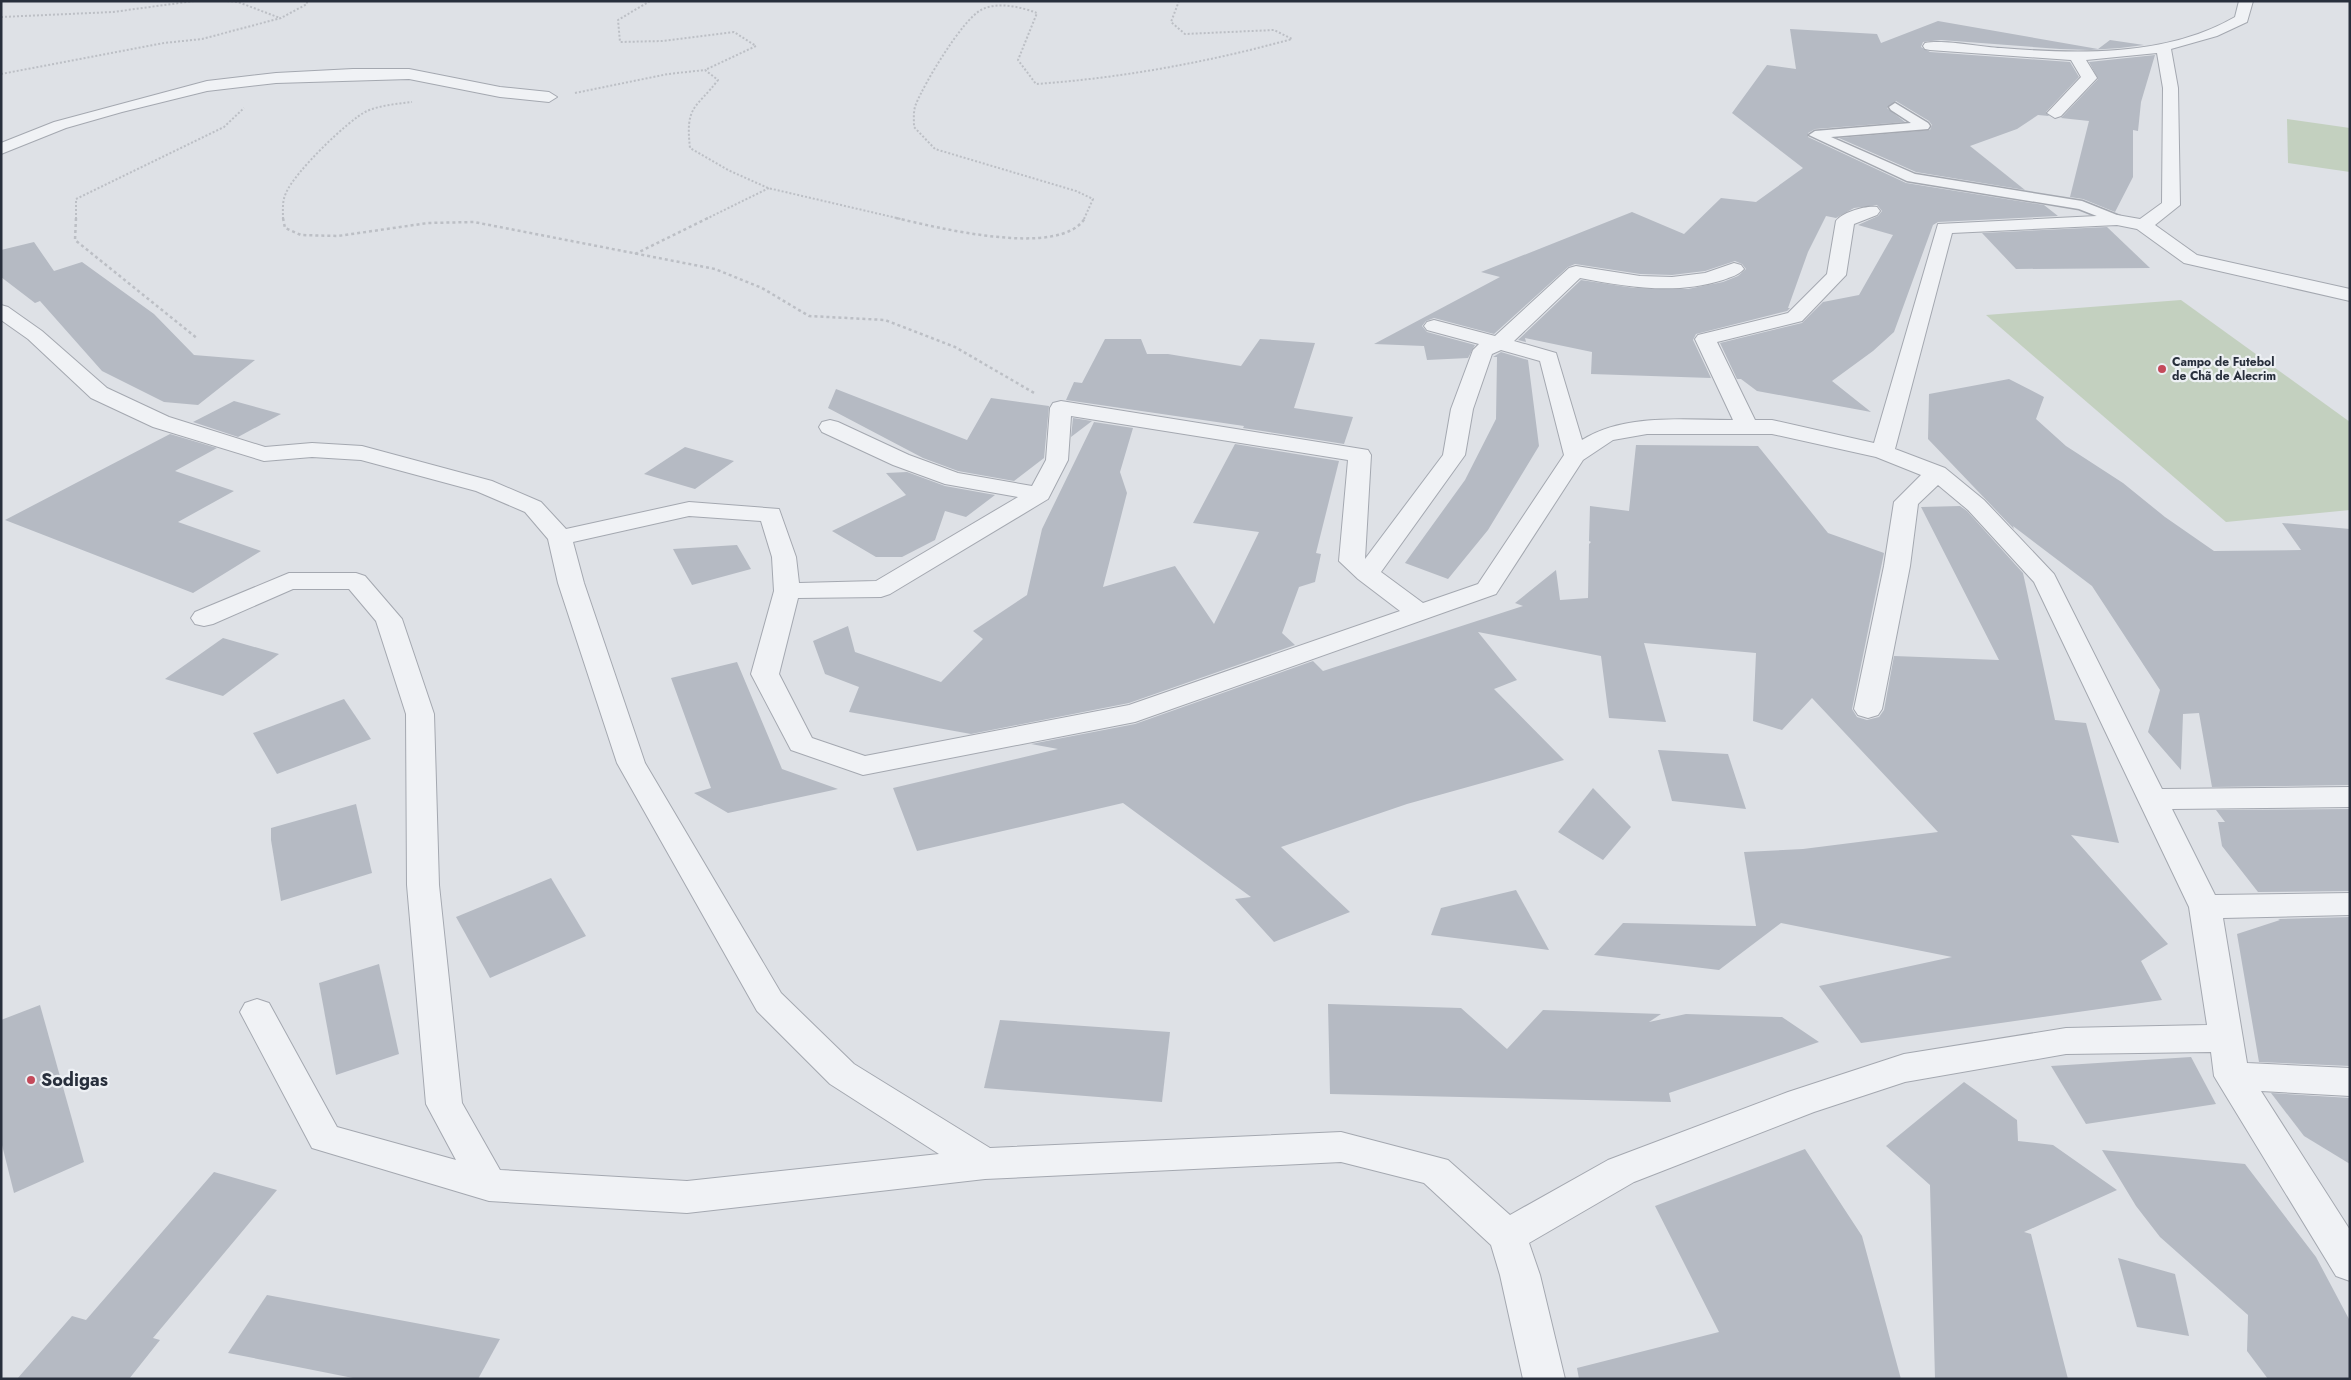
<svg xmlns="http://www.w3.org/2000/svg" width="2351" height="1380" viewBox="0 0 2351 1380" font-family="Jost,sans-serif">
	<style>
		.green { fill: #c3d0bf }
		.building { fill: #b5bac3 }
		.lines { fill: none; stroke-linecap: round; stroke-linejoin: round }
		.service-casing { stroke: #a4a8b0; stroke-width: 3 }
		.minor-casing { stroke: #a4a8b0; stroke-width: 2 }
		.path-far1 { stroke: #bcbfc5; stroke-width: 2; stroke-dasharray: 2 2; stroke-linecap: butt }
		.path { stroke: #bcbfc5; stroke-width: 2.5; stroke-dasharray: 3 3; stroke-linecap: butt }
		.service { fill: #f0f2f5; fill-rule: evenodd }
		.minor { fill: #f0f2f5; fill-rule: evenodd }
		.poi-dot { fill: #c44a5a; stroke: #edf0f4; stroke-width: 2 }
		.labels { text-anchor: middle; stroke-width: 4.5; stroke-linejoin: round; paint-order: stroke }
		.far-poi-label { font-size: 12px; font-weight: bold; fill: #282f3c; stroke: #edf0f4; text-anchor: start }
		.near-poi-label { font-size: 18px; font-weight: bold; fill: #282f3c; stroke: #edf0f4; text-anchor: start }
	</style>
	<rect width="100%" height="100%" fill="#dee1e6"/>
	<g class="green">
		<path d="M2287 119 2350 128V172L2288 163Z"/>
		<path d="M2181 300 2350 422V510L2226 522 1986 315Z"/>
	</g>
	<g class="building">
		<path d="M1938 21 2098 49 2110 40 2144 45 2120 48 2090 50 2060 49 1941 40 1923 42 1921 47 1930 52 2070 62 2079 77 2046 112 2049 116 2038 115 2017 129 1970 146 2025 190 1916 172 1839 138 1930 130 1932 125 1929 121 1896 101 1887 108 1905 122 1815 129 1808 133V137L1906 183 2044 205 2058 216 1938 222 1933 225 1894 332 1873 351 1832 381 1871 412 1757 391 1741 379H1737L1720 343 1802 323 1823 302 1859 295 1893 235 1858 225 1878 216 1882 211 1877 205 1854 208 1836 218 1826 216 1808 252 1788 308H1790L1787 311 1696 334 1693 340 1711 378 1591 374 1592 352 1525 338 1526 342 1518 340 1581 280 1634 288 1688 289 1723 282 1738 276 1746 269 1742 264 1735 261 1705 271 1672 275 1640 274 1575 264 1568 267 1494 334 1434 318 1426 321 1422 326 1427 332 1475 345 1468 358 1427 360 1424 346 1374 344 1500 277 1481 272 1632 212 1684 234 1721 198 1756 202 1803 168 1732 113 1767 65 1796 69 1790 29 1877 34 1881 43Z"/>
		<path d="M2155 55 2141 102 2138 131 2133 130V177L2115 212 2083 199 2070 197 2089 121 2061 118 2098 79 2089 62Z"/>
		<path d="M2107 227 2150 268 2016 269 1982 233Z"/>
		<path d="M34 242 54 271 82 262 154 314 194 355 255 360 198 405 164 402 102 371 40 301 35 303 1 277V250Z"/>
		<path d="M1105 339H1141L1147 354H1168L1241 366 1260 339 1315 343 1294 408 1353 417 1344 444 1243 428 1244 426 1066 400 1074 382 1082 383Z"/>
		<path d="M1501 352 1528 360 1539 446 1488 530 1448 579 1405 563 1465 480 1496 419 1497 357H1493Z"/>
		<path d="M2009 379 2044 397 2036 419 2066 446 2123 483 2165 517 2214 551 2301 550 2282 523 2350 529V785L2212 787 2199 713 2183 714 2181 770 2148 732 2160 690 2092 586 2013 526 2014 529 1928 439 1929 394Z"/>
		<path d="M836 389 967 440 991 398 1049 406 1044 458 1014 481 958 471 923 458 828 408Z"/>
		<path d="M234 401 281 414 238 437 193 422Z"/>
		<path d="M1073 418 1092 421 1071 437Z"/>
		<path d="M1094 422 1133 428 1120 472 1127 493 1103 587 1175 566 1214 624 1259 532 1193 523 1235 444 1339 461 1316 553 1321 554 1315 582 1299 587 1282 633 1295 645 1129 703 971 734 849 712 859 687 825 674 813 641 848 626 855 652 941 682 983 639 973 631 1027 595 1042 529Z"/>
		<path d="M170 434 217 448 175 471 234 491 178 522 261 551 193 593 5 520Z"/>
		<path d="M1636 445 1758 446 1828 533 1884 553 1852 709 1857 717 1867 720 1879 717 1884 710 1894 656 1999 660 1921 507 1960 506 1967 511 2023 573 2055 720 2086 723 2119 843 2071 835 2168 944 2141 961 2162 1000 1861 1043 1819 986 1952 957 1781 923 1719 970 1594 955 1623 923 1756 926 1744 852 1803 849 1938 832 1812 698 1782 730 1753 721 1756 653 1644 643 1666 722 1609 718 1601 656 1478 632 1517 680 1494 689 1564 760 1407 804 1281 847 1350 912 1274 942 1235 899 1251 897 1123 803 917 851 893 788 1058 749 1031 744 1135 724 1313 661 1323 671 1523 606 1515 603 1556 570 1560 600 1588 598 1589 544 1591 542 1589 541 1590 506 1629 511Z"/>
		<path d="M685 447 734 461 695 489 644 474Z"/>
		<path d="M907 472 945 486 995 495 966 517 945 511 935 540 902 557H876L832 531 906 495 886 473Z"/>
		<path d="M737 545 751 569 692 585 673 549Z"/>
		<path d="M223 638 279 654 223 696 165 679Z"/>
		<path d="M737 662 782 769 838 789 728 813 694 793 711 788 671 678Z"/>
		<path d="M344 699 371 739 277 774 253 733Z"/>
		<path d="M1658 750 1728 754 1746 809 1672 801Z"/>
		<path d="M1593 788 1631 827 1603 860 1558 832Z"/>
		<path d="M356 804 372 873 281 901 271 840V828Z"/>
		<path d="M2350 809V891L2258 892 2222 846 2218 822H2225L2216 810Z"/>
		<path d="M551 878 586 936 490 978 456 917Z"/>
		<path d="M1516 890 1549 950 1431 935 1441 908Z"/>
		<path d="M2350 917V1066L2259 1062 2237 934 2280 920 2278 919Z"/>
		<path d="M379 964 399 1054 336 1075 319 983Z"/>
		<path d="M1328 1004 1461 1008 1507 1049 1543 1010 1661 1014 1649 1022 1686 1014 1782 1017 1819 1042 1669 1093 1671 1102 1330 1094Z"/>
		<path d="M40 1005 84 1162 14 1193 1 1141V1020Z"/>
		<path d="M1000 1020 1170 1032 1162 1102 984 1088Z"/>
		<path d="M2191 1057 2216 1104 2086 1124 2051 1066Z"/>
		<path d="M1964 1082 2017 1120 2018 1141 2053 1145 2117 1190 2024 1232 2031 1234 2068 1379H1935L1930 1185 1886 1146Z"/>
		<path d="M2271 1093 2350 1098V1164L2304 1136Z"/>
		<path d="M1805 1149 1862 1236 1901 1379H1579L1577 1368 1719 1332 1655 1206Z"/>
		<path d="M2102 1150 2245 1164 2316 1257 2350 1321V1379H2268L2247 1351 2248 1315 2160 1237 2136 1206Z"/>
		<path d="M214 1172 277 1190 153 1338 160 1340 129 1379H17L72 1316 86 1320Z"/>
		<path d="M2118 1258 2175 1274 2189 1336 2137 1327Z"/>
		<path d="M267 1295 500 1339 478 1379H358L228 1353Z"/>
	</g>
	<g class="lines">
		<defs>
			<path id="service" d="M1895 103 1928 123 1930 126 1928 129 1831 137 1915 174 2082 201 2122 217 2124 220 2117 224 2079 209 1907 181 1809 135 1815 131 1911 123 1891 110 1889 107Z"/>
			<g id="minor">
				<path d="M2239 1H2253L2247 22 2217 36 2171 49 2178 88 2180 205 2155 225 2197 255 2350 289V301L2184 263 2137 229 2117 225 1952 233 1895 449 1945 468 1984 500 2054 574 2162 789 2350 787V807L2172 809 2215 895 2350 893V915L2223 918 2247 1063 2350 1068V1096L2261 1091 2350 1230V1281L2336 1276 2220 1086 2214 1076 2211 1052 2066 1054 1905 1082 1814 1112 1634 1182 1529 1243 1540 1275 1565 1379H1523L1500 1275 1491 1245 1424 1183 1341 1162 985 1179 687 1213 489 1201 312 1148 240 1012 245 1003 257 999 269 1003 337 1127 456 1160 426 1104 407 885 406 714 376 621 349 589H293L213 624 204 626 195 624 191 618 195 612 289 573H356L365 576 402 619 434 714 439 885 462 1103 500 1170 687 1181 939 1154 830 1084 757 1011 617 763 558 583 548 539 525 512 476 491 361 460 312 457 264 461 153 427 91 398 28 339 1 320V305L8 307 42 331 107 388 169 417 265 447 312 443 362 446 492 481 541 502 566 529 689 502 779 509 796 557 799 583 876 581 1018 497 945 484 893 465 822 432 819 427 822 422 830 420 838 422 909 455 958 473 1032 486 1046 460 1050 408 1053 403 1061 401 1368 450 1371 455 1365 559 1443 455 1451 409 1473 350 1479 344 1427 330 1424 326 1427 322 1434 320 1495 336 1569 268 1576 266 1640 276 1672 277 1705 273 1734 263 1741 265 1744 269C1739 275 1731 277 1723 280 1676 295 1628 287 1580 278L1514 341 1556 353 1582 440C1625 413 1684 420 1733 420L1695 339 1698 335 1788 313 1827 274 1836 221C1842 212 1867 205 1877 207L1880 211 1877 215 1854 224 1846 275 1802 321 1717 342 1755 420H1772L1874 443 1938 224 2117 215 2140 219 2162 203 2163 88 2157 53 2086 60 2097 78 2061 116 2055 118 2047 113 2081 77 2071 60 1930 50 1925 49 1923 46 1925 43C1942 39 1981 47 2001 48 2077 54 2166 57 2235 17ZM1501 350 1540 361 1564 455 1478 584 1423 603 1381 572 1465 455 1473 409 1492 354ZM1071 416 1348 460 1339 561 1358 579 1400 611 1129 705 865 756 812 738 779 674 798 598 881 597 890 594 1048 499 1068 460ZM1647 434H1772L1876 457 1921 475 1894 502 1884 566 1854 709 1858 715 1868 718 1878 715 1882 709 1910 566 1918 504 1938 485 1968 510 2034 582 2189 907 2207 1025 2066 1028 1904 1054 1788 1092 1608 1160 1510 1215 1448 1160 1341 1132 990 1148 854 1064 781 993 645 763 584 583 573 542 689 516 761 521 772 557 774 591 751 674 791 750 863 775 1135 722 1496 594 1583 460 1613 440Z"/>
				<path d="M353 69H409L500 87 549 92 557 97 549 102 500 97 409 79 276 83 207 91 122 112 66 128 1 154V143L54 122 207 81 276 73Z"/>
			</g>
		</defs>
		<use href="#service" class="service-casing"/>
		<use href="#minor" class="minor-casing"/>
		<g class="path-far1">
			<path d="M227 1 238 2 280 18"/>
			<path d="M650 1 618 20 620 42 662 41 734 32 756 46 705 70"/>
			<path d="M1 17 113 12 194 1"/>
			<path d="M1 74 164 43 202 39 281 18 307 4V1"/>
			<path d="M575 93 668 74 705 70 718 80C696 109 685 105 690 148L728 170 768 188 901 219"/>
			<path d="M76 219V199L224 127 244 108"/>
			<path d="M283 219C283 210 282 201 286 193 294 173 348 120 367 111 381 105 397 104 412 102"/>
			<path d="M706 219 769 188"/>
			<path d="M1084 219 1093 199 1076 191 935 149 914 127C914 119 913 111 916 104 924 84 962 20 981 10 997 1 1021 7 1037 13L1018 60 1036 84C1122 78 1209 62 1292 39L1274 30 1185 34 1171 22 1179 1"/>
		</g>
		<g class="path">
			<path d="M76 218 75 240 198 339"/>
			<path d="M283 218 285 228 301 235 338 236 428 223 474 222 715 269 762 288 809 316 885 320 955 347 1036 394"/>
			<path d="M896 218C935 227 1060 259 1085 218"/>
			<path d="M635 254 708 218"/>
		</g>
		<use href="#service" class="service"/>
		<use href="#minor" class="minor"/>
	</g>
	<g class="poi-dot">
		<circle cx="2162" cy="369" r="5"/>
		<circle cx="31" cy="1080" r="5"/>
	</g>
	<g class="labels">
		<g class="far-poi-label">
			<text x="2172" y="366">Campo de Futebol<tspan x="2172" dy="14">de Chã de Alecrim</tspan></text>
		</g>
		<g class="near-poi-label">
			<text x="41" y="1086">Sodigas</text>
		</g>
	</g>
	<rect width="2351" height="1380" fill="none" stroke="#282f3c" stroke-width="5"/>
</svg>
